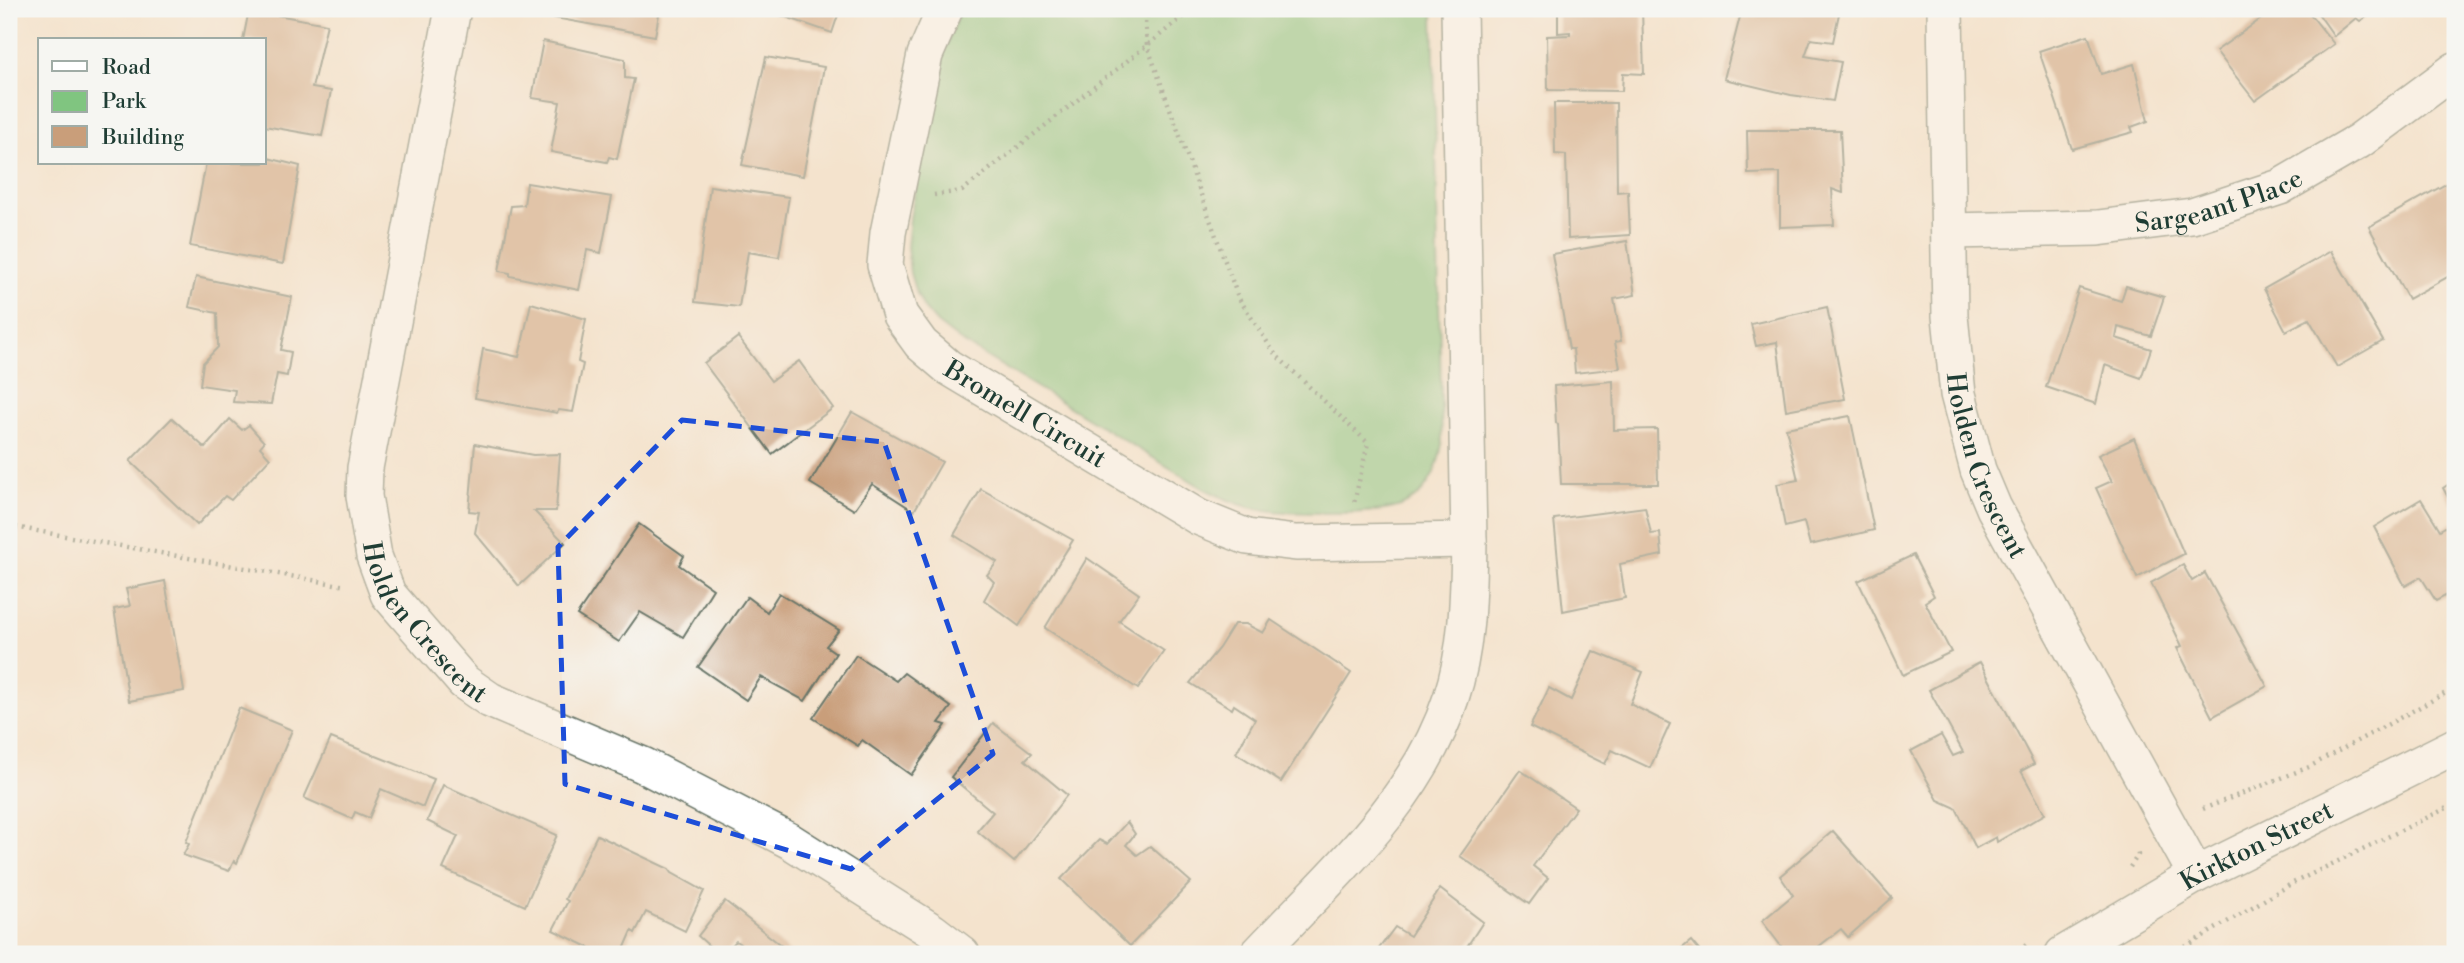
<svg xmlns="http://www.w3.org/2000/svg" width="2464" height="963" viewBox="0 0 2464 963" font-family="'Libre Bodoni',serif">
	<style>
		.green { fill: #80c580; stroke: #50815a; stroke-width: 2 }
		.building { fill: #c99e7a }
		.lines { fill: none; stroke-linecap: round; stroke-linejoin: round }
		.street-casing { stroke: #6a776a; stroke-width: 38 }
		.path { stroke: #6a776a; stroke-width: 4.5; stroke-dasharray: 2 5; stroke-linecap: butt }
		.street { stroke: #fff; stroke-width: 35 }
		.marked { fill: none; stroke: #1d4ed8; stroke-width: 5; stroke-dasharray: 14 9; stroke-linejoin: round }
		.labels { text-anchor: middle; stroke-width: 6; stroke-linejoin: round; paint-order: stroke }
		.street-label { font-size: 26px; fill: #1f3d34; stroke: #f6f6f2 }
	</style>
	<rect width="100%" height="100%" fill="#f6f6f2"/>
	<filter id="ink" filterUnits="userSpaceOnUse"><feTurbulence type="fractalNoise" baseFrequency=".0143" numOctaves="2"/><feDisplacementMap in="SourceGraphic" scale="14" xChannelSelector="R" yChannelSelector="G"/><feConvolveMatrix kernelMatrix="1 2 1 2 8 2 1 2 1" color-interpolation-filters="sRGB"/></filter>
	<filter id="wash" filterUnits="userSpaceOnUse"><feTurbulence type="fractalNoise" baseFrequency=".00686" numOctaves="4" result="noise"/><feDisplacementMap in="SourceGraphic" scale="28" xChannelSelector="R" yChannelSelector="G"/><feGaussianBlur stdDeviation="1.57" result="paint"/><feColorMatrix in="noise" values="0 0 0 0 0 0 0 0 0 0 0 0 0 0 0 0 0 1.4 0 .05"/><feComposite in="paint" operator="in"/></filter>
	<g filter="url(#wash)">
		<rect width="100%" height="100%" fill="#f4e3cd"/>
		<path class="green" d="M960 9H1433L1442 444C1438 469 1428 494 1403 505 1381 516 1285 514 1259 509 1239 506 1221 497 1203 488L959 340 937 323 924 308 915 290 910 273 907 247 910 218 938 69Z"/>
		<g id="blocks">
			<g class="building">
				<path d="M539 9H660L655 36 538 15Z"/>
				<path d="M772 9H840L832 33 771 12Z"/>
				<path d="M1558 9H1642L1644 74 1623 73 1622 91 1548 90 1547 36 1570 35V32L1558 33Z"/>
				<path d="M1742 9H1840L1833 42 1811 39 1805 56 1841 62 1833 101 1791 95 1724 79Z"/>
				<path d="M2275 9H2306L2334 44 2255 101 2216 51Z"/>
				<path d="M2315 9H2378L2360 21 2356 18 2334 36Z"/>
				<path d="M249 10 327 24 312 88 331 91 322 136 264 126V40H243Z"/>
				<path d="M2088 35 2101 74 2134 64 2148 121 2131 127 2133 132 2072 149 2039 51Z"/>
				<path d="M543 41 625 59V78L634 79 617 159 609 157 607 162 551 152 560 102 532 98Z"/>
				<path d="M766 57 824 67 803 176 742 165Z"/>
				<path d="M1554 103H1616L1617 192 1628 191 1630 235 1568 239 1566 155 1555 154Z"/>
				<path d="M1747 130H1840L1843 193 1832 189 1834 225 1780 227V173L1748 174Z"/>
				<path d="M264 157 300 166 283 264 190 246 206 163H264Z"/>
				<path d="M2455 179V273L2408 299 2369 227Z"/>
				<path d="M527 183 612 197 601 253 587 250 579 290 510 276V273L499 271 511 206 524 205Z"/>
				<path d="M710 186 789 197 779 257 748 252 739 307 695 302Z"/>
				<path d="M1627 241 1635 295 1614 299 1621 341 1615 342 1620 368 1575 373 1573 349H1569L1552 254Z"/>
				<path d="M2331 251 2383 341 2337 367 2309 319 2286 331 2264 289Z"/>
				<path d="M196 277 292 297 281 350 291 352 287 376 277 374 271 404 233 402 235 390 200 385 203 363 218 347 217 313 189 307Z"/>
				<path d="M2126 286 2164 297 2151 336 2118 327 2116 338 2151 349 2141 378 2105 365 2096 404 2046 387 2079 288 2121 301Z"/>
				<path d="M531 303 586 319 578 362 583 364 573 412 559 410 557 413 475 398 483 349 519 357Z"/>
				<path d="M1827 307 1845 399 1786 410 1777 342 1756 346 1751 324Z"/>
				<path d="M738 337 771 381 799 361 833 408 772 454 704 363Z"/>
				<path d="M1613 381 1614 430 1657 429 1658 484H1561L1558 424 1556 423 1554 386Z"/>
				<path d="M852 412 942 462 914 511 872 484 854 510 810 483Z"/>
				<path d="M1850 416 1874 530 1810 545 1804 522 1785 527 1777 484 1798 480 1786 428Z"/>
				<path d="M172 418 205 448 230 419 242 430 249 425 264 442 260 447 270 458 231 500 225 496 197 525 130 461Z"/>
				<path d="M2134 438 2184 554 2137 578 2096 488 2112 481 2098 455Z"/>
				<path d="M475 444 533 455 560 454 556 511H534L565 543 519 586 475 533 479 512 469 511Z"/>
				<path d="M2455 480V510L2443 488Z"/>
				<path d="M981 489 1073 540 1019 626 984 600 994 582 987 575 997 562 954 535Z"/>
				<path d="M2421 499 2440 530 2455 521V591L2436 601 2421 577 2405 586 2374 527Z"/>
				<path d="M1645 507 1651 534 1660 533 1662 555 1620 564 1625 598 1563 611 1554 519Z"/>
				<path d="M639 524 684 556 679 565 713 589 683 637 640 612 619 642 577 615Z"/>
				<path d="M1913 555 1934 596 1925 602 1951 652 1903 675 1858 581Z"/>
				<path d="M1087 558 1139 594 1119 621 1164 651 1138 689 1045 628Z"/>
				<path d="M2183 565 2192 581 2205 573 2267 686 2212 717 2177 648 2182 646 2151 583Z"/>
				<path d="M165 581 184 691 129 701 114 609 130 606 126 589Z"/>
				<path d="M779 593 839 630 826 646 836 653 805 701 761 677 746 700 698 667 747 597 767 612Z"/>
				<path d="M1271 620 1351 673 1281 782 1236 753 1255 719 1234 705 1232 709 1190 683 1219 648 1234 624H1246L1263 633Z"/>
				<path d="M1593 651 1643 672 1630 704 1670 724 1650 768 1612 750 1605 764 1530 727 1549 688 1571 700Z"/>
				<path d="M856 655 896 681 904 673 951 707 939 723 946 725 911 775 862 740 858 746 813 718Z"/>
				<path d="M1980 662 2034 764 2021 771 2045 814 1997 842 1996 837 1976 848 1956 808 1938 800 1911 751 1941 735 1953 756 1963 752 1929 690Z"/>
				<path d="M239 708 292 730 237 863 234 861 229 871 183 855 189 844 186 842Z"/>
				<path d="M993 723 1032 753 1025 760 1067 795 1014 862 977 831 993 812 951 777Z"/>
				<path d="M331 738 434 779 423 807 381 789 369 818 355 812 352 819 304 798Z"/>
				<path d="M1520 770 1576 808 1533 866 1548 878 1529 904 1460 856Z"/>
				<path d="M443 785 557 835 525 906 443 869 458 836 427 821Z"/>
				<path d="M1127 822 1135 834 1126 845 1137 855 1150 846 1191 882 1130 946 1061 879 1099 840 1107 844Z"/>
				<path d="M1833 831 1892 898 1848 937 1841 929 1809 954H1787L1762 921 1793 895 1780 876Z"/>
				<path d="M597 835 669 869 672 873 704 891 685 931 646 912 635 933 632 931 622 954H603L553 930 568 901 565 899Z"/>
				<path d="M1440 889 1483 922 1462 954H1375L1395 927 1410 936Z"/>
				<path d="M725 901 792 954H732L740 944 736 941 724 954H718L698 936Z"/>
				<path d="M1691 941 1702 954H1675Z"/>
			</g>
		</g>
	</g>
	<g filter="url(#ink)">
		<use href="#blocks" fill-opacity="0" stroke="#6a776a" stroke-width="2"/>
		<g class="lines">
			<defs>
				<g id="street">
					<path id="s1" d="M453 9 365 468 364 496 374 556 388 594 464 682 490 700 643 765 790 841 932 931 962 954"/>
					<path id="s2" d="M945 9 925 55 888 233 885 265 900 315 921 344 948 367 1198 517 1247 537 1296 543 1469 540"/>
					<path id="s3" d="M1945 9 1950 316 1958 394 1978 470 1994 508 2196 875"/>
					<path id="s4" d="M1949 231 2098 228 2192 216 2280 187 2359 141 2455 70"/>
					<path d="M1258 954C1330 877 1418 801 1451 698 1468 647 1468 593 1469 540L1459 9"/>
					<path id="s5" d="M2063 954 2196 875 2455 746"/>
				</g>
			</defs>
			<use href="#street" class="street-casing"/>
			<g class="path">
				<path d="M1150 9 1145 20 1147 45 1238 297 1275 354 1368 443 1354 503"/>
				<path d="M934 195 962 191 1193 9"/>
				<path d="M9 526 346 586"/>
				<path d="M2203 809 2309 767 2455 688"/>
				<path d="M2130 867 2138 855 2137 850"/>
				<path d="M2013 954 2026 945"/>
				<path d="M2173 954 2291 884 2455 804"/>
			</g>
			<use href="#street" class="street"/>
		</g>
	</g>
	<path d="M0 0H2464V963H0ZM682 420 884 442 993 754 851 869 565 784 558 547Z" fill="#f4e3cd" fill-opacity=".55" fill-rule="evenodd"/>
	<path class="marked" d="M682 420 884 442 993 754 851 869 565 784 558 547Z"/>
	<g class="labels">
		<g class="street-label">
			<text dy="9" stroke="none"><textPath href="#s4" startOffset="273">Sargeant Place</textPath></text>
			<text dy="9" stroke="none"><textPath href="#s2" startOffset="478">Bromell Circuit</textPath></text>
			<text dy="9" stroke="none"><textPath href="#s3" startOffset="462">Holden Crescent</textPath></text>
			<text dy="9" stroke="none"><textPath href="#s1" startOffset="640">Holden Crescent</textPath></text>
			<text dy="9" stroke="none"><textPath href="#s5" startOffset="222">Kirkton Street</textPath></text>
		</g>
	</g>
	<rect width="2464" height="963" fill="none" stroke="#f6f6f2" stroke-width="35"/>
	<rect x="38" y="38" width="228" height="126" fill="#f6f6f2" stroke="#a0aca6" stroke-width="2"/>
	<rect x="52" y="61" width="35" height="10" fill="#ffffff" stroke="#a0aca6" stroke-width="2"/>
	<text x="102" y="74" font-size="21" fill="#1f3d34">Road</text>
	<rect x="52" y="91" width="35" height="21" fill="#80c580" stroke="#a0aca6" stroke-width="2"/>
	<text x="102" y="108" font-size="21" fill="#1f3d34">Park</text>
	<rect x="52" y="126" width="35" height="21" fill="#c99e7a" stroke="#a0aca6" stroke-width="2"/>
	<text x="102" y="144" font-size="21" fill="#1f3d34">Building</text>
</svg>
